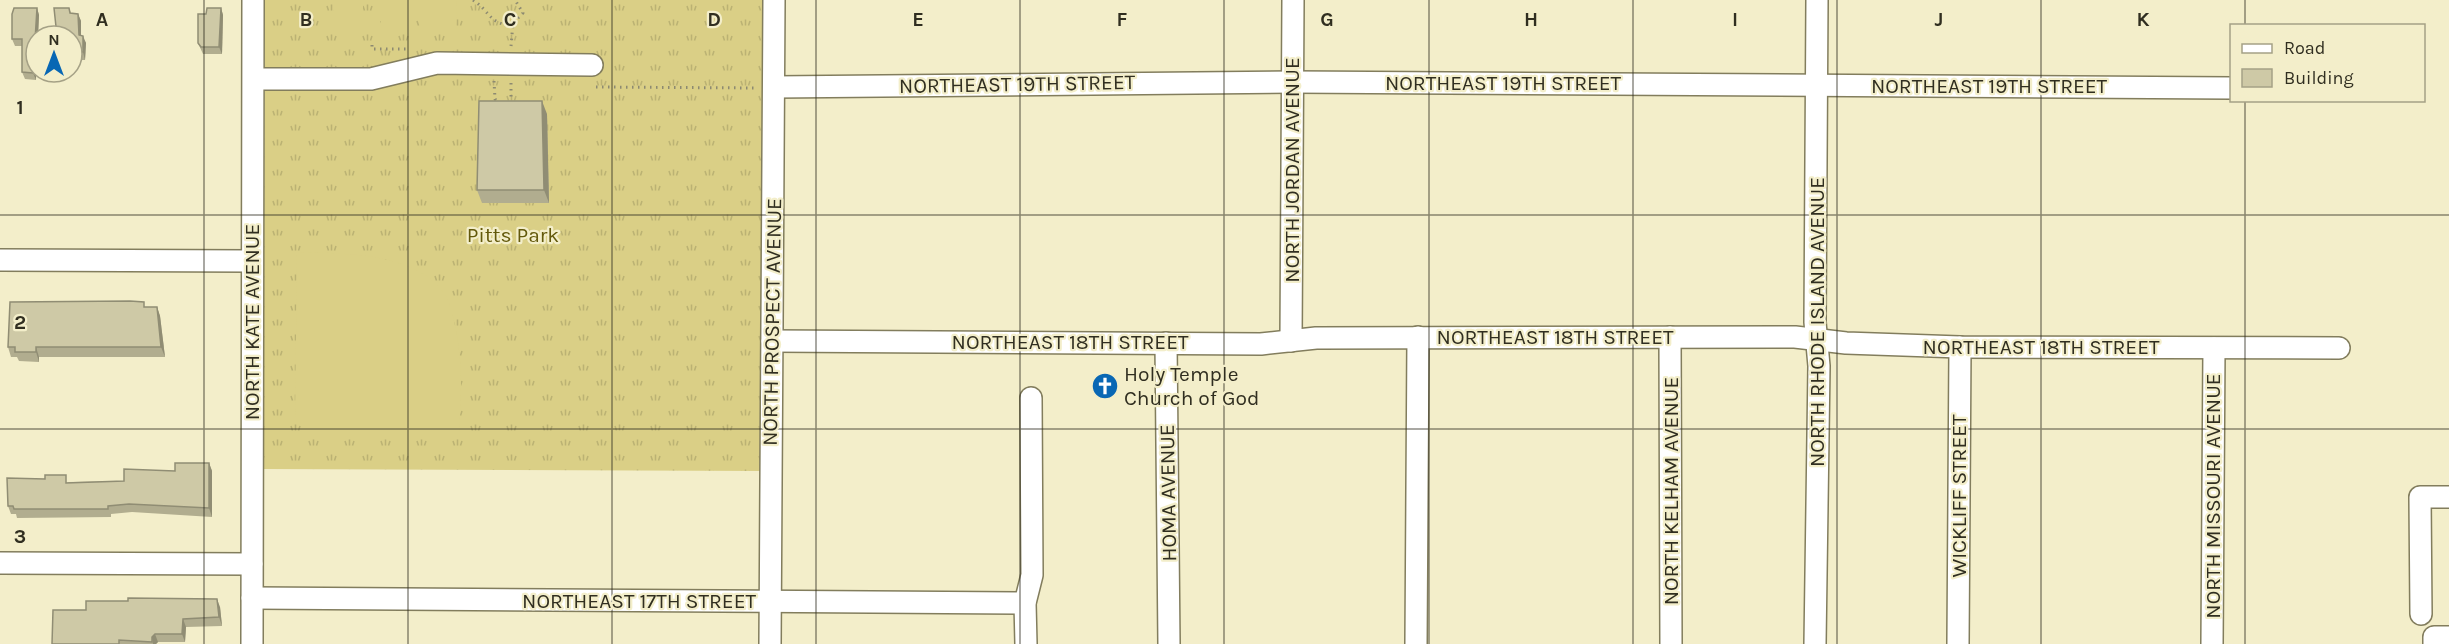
<svg xmlns="http://www.w3.org/2000/svg" width="2449" height="644" viewBox="0 0 2449 644" font-family="Karla,sans-serif">
	<style>
		.grass { fill: url(#grass-tufts) }
		.garden { fill: #dacf86 }
		.lines { fill: none; stroke-linecap: round; stroke-linejoin: round }
		.minor-casing { stroke: #827d5d; stroke-width: 24 }
		.path { stroke: #8d8a71; stroke-width: 3; stroke-dasharray: 1.5 4.5; stroke-linecap: butt }
		.minor { stroke: #fff; stroke-width: 21 }
		.wall { fill: #b1ad8f }
		.shaded-wall { fill: #908d74 }
		.building { fill: #cec9a6; stroke: #908d74; stroke-width: 1.5 }
		.grid { fill: none; stroke: #302e20; stroke-width: 1.5; stroke-opacity: 0.55 }
		.labels { text-anchor: middle; stroke-width: 4.5; stroke-linejoin: round; paint-order: stroke }
		.street-label { font-size: 21px; fill: #302e20; stroke: #f3eeca }
		.park-label { font-size: 21px; fill: #63590b; stroke: #f3eeca }
		.poi-label { font-size: 21px; fill: #302e20; stroke: #f3eeca; text-anchor: start }
		.grid-label { font-size: 20px; text-anchor: middle; font-weight: bold; fill: #302e20; stroke: #f3eeca; stroke-width: 4.5; stroke-linejoin: round; paint-order: stroke }
	</style>
	<defs>
		<pattern id="grass-tufts" width="24" height="20" patternUnits="userSpaceOnUse" patternTransform="scale(1.5)"><rect width="24" height="20" fill="#dacf86"/><path d="M3 7l-1-3M5 7V3M7 7l1-3M15 17l-1-3M17 17v-4M19 17l1-3" fill="none" stroke="#bbb273"/></pattern>
	</defs>
	<rect width="100%" height="100%" fill="#f3eeca"/>
	<path class="grass" d="M265 0H763L761 471 263 469Z"/>
	<g class="garden">
		<rect x="334" y="0" width="29" height="30"/>
		<rect x="381" y="0" width="29" height="30"/>
		<path d="M420 0H457L456 29H420Z"/>
		<path d="M297 252C344 254 417 251 446 296 449 300 450 308 452 313 463 353 462 392 459 432H312L295 419Z"/>
	</g>
	<g class="lines">
		<defs>
			<g id="minor">
				<path d="M254 79H371L437 63 592 65"/>
				<path d="M775 87 1293 82 2232 88"/>
				<path d="M0 260 252 261"/>
				<path d="M1670 337 1671 644"/>
				<path d="M772 341 1261 344 1316 338 1795 337 1846 343 1960 347 2339 348"/>
				<path d="M1291 341 1293 0"/>
				<path d="M1166 343 1169 644"/>
				<path d="M0 563 252 564"/>
				<path d="M252 598 1025 603"/>
				<path d="M2421 614 2420 497H2449"/>
				<path d="M252 644 253 0"/>
				<path d="M770 644 774 0"/>
				<path d="M1026 644 1025 603 1032 575 1031 398"/>
				<path d="M1416 644 1418 337"/>
				<path d="M1815 644 1819 366 1815 322 1817 0"/>
				<path d="M1958 644 1960 347"/>
				<path d="M2212 644 2214 348"/>
				<path d="M2434 644V637H2449"/>
			</g>
		</defs>
		<use href="#minor" class="minor-casing"/>
		<g class="path">
			<path d="M473 0C490 11 488 23 512 26"/>
			<path d="M372 45V49H409"/>
			<path d="M511 46 513 23 523 13 515 0"/>
			<path d="M494 81 495 99 499 103"/>
			<path d="M511 83V103"/>
			<path d="M596 87 756 88"/>
		</g>
		<use href="#minor" class="minor"/>
	</g>
	<g class="wall">
		<path d="M37 8 39 15 36 80 25 79 22 72V46H15L12 39Z"/>
		<path d="M69 8 71 13 78 14 81 21V35L86 43 85 60H72V36Z"/>
		<path d="M221 8 223 15 222 54H203L198 43 206 14Z"/>
		<path d="M547 114 549 203H482L477 190Z"/>
		<path d="M146 307H157L160 316 165 357H39V362L19 361 17 357H11L8 347Z"/>
		<path d="M209 463 212 471V517L132 512 111 514V517L17 518 16 514H11L8 506 69 482 124 481 175 471Z"/>
		<path d="M220 607 222 626 186 627 185 642H158L156 644H52L86 610Z"/>
	</g>
	<g class="shaded-wall">
		<path d="M37 8 39 15 38 36H36V80L33 73Z"/>
		<path d="M221 8 223 15 222 54 219 47Z"/>
		<path d="M78 14 81 21V42L79 35Z"/>
		<path d="M83 36 86 43 85 60 83 52Z"/>
		<path d="M542 101 547 114 549 203 544 190Z"/>
		<path d="M157 307 160 316 165 357 161 347Z"/>
		<path d="M36 347 39 357V362L36 352Z"/>
		<path d="M209 463 212 471V517L209 508Z"/>
		<path d="M217 599 220 607 222 626 219 617Z"/>
		<path d="M183 619 186 627 185 642 182 634Z"/>
		<path d="M155 634 158 642 156 644H153L152 637Z"/>
	</g>
	<g class="building">
		<path d="M14 8H37L33 73 22 72V39H12V14Z"/>
		<path d="M54 8H69L70 13 78 14 79 35 83 36V52H72V36H57Z"/>
		<path d="M207 8H221L219 47H201L198 43V14H206Z"/>
		<path d="M479 101H542L544 190H477Z"/>
		<path d="M130 301 144 302V307H157L161 347H36V352H15V347H8L10 302Z"/>
		<path d="M175 463H209V508L129 504 108 506V509H14L13 506H8L7 478 45 479V475H66V483L124 481V469L175 471Z"/>
		<path d="M128 598 217 599 219 617 183 619 182 634H155L152 637V642L119 640V644H52L53 610H86V601H128Z"/>
	</g>
	<path class="grid" d="M204 0V644M408 0V644M612 0V644M816 0V644M1020 0V644M1224 0V644M1429 0V644M1633 0V644M1837 0V644M2041 0V644M2245 0V26M2245 100V644M0 215H2449M0 429H2449"/>
	<defs>
		<symbol id="church-disc" viewBox="-11 -11 22 22"><circle r="9.5" fill="#0867b4" stroke="#f3eeca"/><path d="M-1.2-6h2.4v3.5h3.3v2.4h-3.3V6h-2.4V-.1h-3.3v-2.4h3.3Z" fill="#fff"/></symbol>
	</defs>
	<g fill-rule="evenodd">
		<use href="#church-disc" x="1090" y="371" width="30" height="30"/>
	</g>
	<g class="labels">
		<g class="street-label">
			<text x="1503" y="90">NORTHEAST 19TH STREET</text>
			<text transform="translate(1017 84) rotate(-1)" y="7">NORTHEAST 19TH STREET</text>
			<text x="1989" y="93">NORTHEAST 19TH STREET</text>
			<text transform="translate(1292 170) rotate(-90)" y="7">NORTH JORDAN AVENUE</text>
			<text transform="translate(252 322) rotate(-90)" y="7">NORTH KATE AVENUE</text>
			<text transform="translate(772 322) rotate(-89)" y="7">NORTH PROSPECT AVENUE</text>
			<text transform="translate(1817 322) rotate(-90)" y="7">NORTH RHODE ISLAND AVENUE</text>
			<text x="1555" y="344">NORTHEAST 18TH STREET</text>
			<text x="1070" y="349">NORTHEAST 18TH STREET</text>
			<text x="2041" y="354">NORTHEAST 18TH STREET</text>
			<text transform="translate(1671 491) rotate(-90)" y="7">NORTH KELHAM AVENUE</text>
			<text transform="translate(1168 493) rotate(-91)" y="7">HOMA AVENUE</text>
			<text transform="translate(1959 496) rotate(-90)" y="7">WICKLIFF STREET</text>
			<text transform="translate(2213 496) rotate(-90)" y="7">NORTH MISSOURI AVENUE</text>
			<text x="639" y="608">NORTHEAST 17TH STREET</text>
		</g>
		<g class="park-label">
			<text x="513" y="242">Pitts Park</text>
		</g>
		<g class="poi-label">
			<text x="1124" y="381">Holy Temple<tspan x="1124" dy="24">Church of God</tspan></text>
		</g>
	</g>
	<g class="grid-label">
		<text x="102" y="26">A</text>
		<text x="306" y="26">B</text>
		<text x="510" y="26">C</text>
		<text x="714" y="26">D</text>
		<text x="918" y="26">E</text>
		<text x="1122" y="26">F</text>
		<text x="1327" y="26">G</text>
		<text x="1531" y="26">H</text>
		<text x="1735" y="26">I</text>
		<text x="1939" y="26">J</text>
		<text x="2143" y="26">K</text>
		<text x="20" y="114">1</text>
		<text x="20" y="329">2</text>
		<text x="20" y="543">3</text>
	</g>
	<rect x="2230" y="24" width="195" height="78" fill="#f3eeca" stroke="#a5a186" stroke-width="1.5"/>
	<rect x="2242" y="44" width="30" height="9" fill="#ffffff" stroke="#a5a186" stroke-width="1.5"/>
	<text x="2284" y="54" font-size="18" fill="#302e20">Road</text>
	<rect x="2242" y="69" width="30" height="18" fill="#cec9a6" stroke="#a5a186" stroke-width="1.5"/>
	<text x="2284" y="84" font-size="18" fill="#302e20">Building</text>
	<g transform="translate(54 54)"><circle r="28" fill="#f3eeca" stroke="#a5a186" stroke-width="1.5"/>
	<path d="M0-4.5L10 22L0 15L-10 22Z" fill="#0867b4"/>
	<text y="-9" font-size="16" font-weight="bold" text-anchor="middle" fill="#302e20">N</text>
	</g>
</svg>
